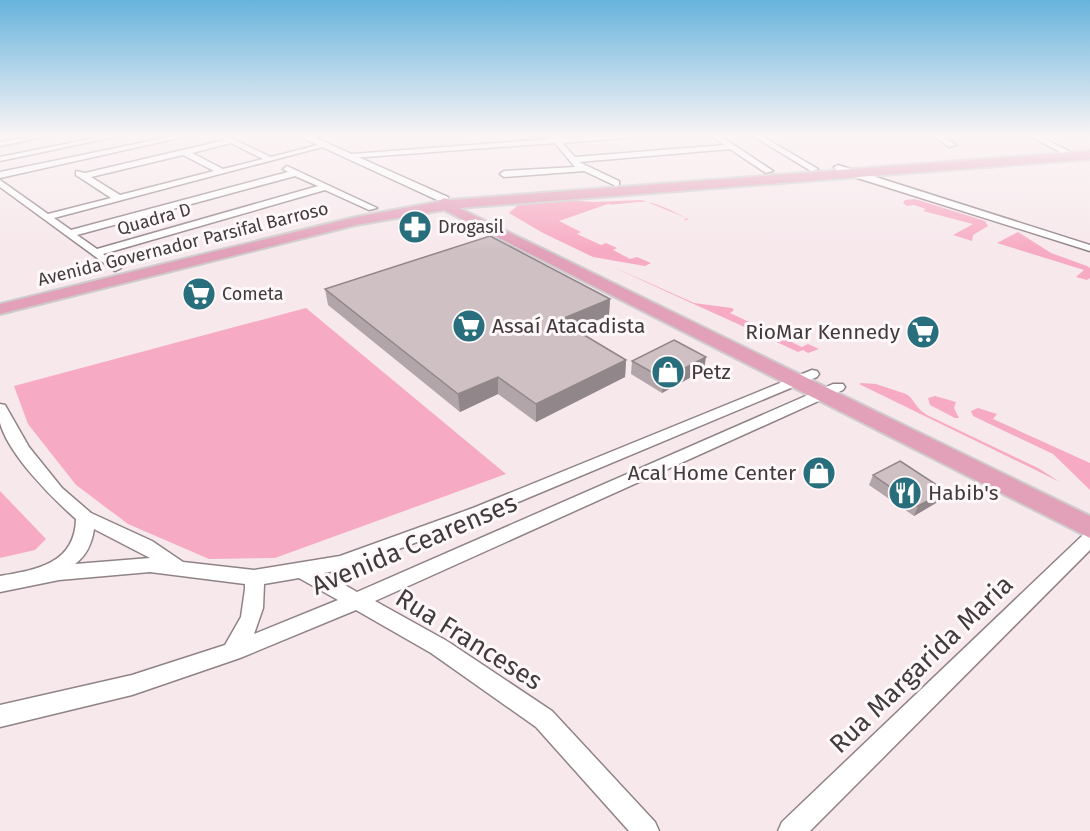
<svg xmlns="http://www.w3.org/2000/svg" width="1090" height="831" viewBox="0 0 1090 831" font-family="'Fira Sans',sans-serif">
	<style>
		.green { fill: #f7aac3 }
		.lines { fill: none; stroke-linecap: round; stroke-linejoin: round }
		.minor-casing { stroke: #908387; stroke-width: 3 }
		.secondary-casing { stroke: #908387; stroke-width: 3 }
		.primary-casing { stroke: #cecccc; stroke-width: 4 }
		.minor { fill: #fff; fill-rule: evenodd }
		.secondary { fill: #fff; fill-rule: evenodd }
		.primary { fill: #e2a0b9; fill-rule: evenodd }
		.wall { fill: #b2a5a9 }
		.shaded-wall { fill: #918689 }
		.building { fill: #cfc0c4; stroke: #918689; stroke-width: 1.5 }
		.labels { text-anchor: middle; stroke-width: 6; stroke-linejoin: round; paint-order: stroke }
		.far-street-label { font-size: 18px; fill: #413b3c; stroke: #fef8fa }
		.far-poi-label { font-size: 18px; fill: #413b3c; stroke: #fef8fa; text-anchor: start }
		.poi-label { font-size: 21px; fill: #413b3c; stroke: #fef8fa; text-anchor: start }
		.near-street-label { font-size: 26px; fill: #413b3c; stroke: #fef8fa }
	</style>
	<rect width="100%" height="100%" fill="#f7e8ec"/>
	<g class="green">
		<path d="M915 199 985 221 988 226 973 235 972 241 953 235 973 224 923 211 926 209 914 205 907 206 903 203 905 200Z"/>
		<path d="M567 200 594 202 642 200 689 219 683 221 687 218C675 213 659 203 646 202 637 201 613 206 608 204L559 221 581 232 577 234 601 245 606 243 617 248 613 250 630 259 637 257 651 263 645 266 593 257 543 233 509 213 518 205Z"/>
		<path d="M1018 232 1051 253 1087 266 1090 268V278L1087 280 1076 277 1084 270 997 243Z"/>
		<path d="M609 265 694 303 732 308 734 310 730 313 802 347 808 344 819 349 808 353 803 350 798 352C735 322 672 295 609 265Z"/>
		<path d="M306 308 506 474 275 558 209 559 128 524 76 485 28 424 14 386Z"/>
		<path d="M861 383 876 384 906 394C913 397 915 408 927 415L1038 468 1060 482 859 384Z"/>
		<path d="M935 396 956 402 954 408 959 418H955L930 405 928 398Z"/>
		<path d="M978 408 997 414 993 419 1090 463V490L1053 454 973 416 971 411Z"/>
		<path d="M0 491 46 539 35 550 0 558Z"/>
	</g>
	<g class="lines">
		<defs>
			<g id="minor">
				<path d="M39 135H53L0 146V142Z"/>
				<path d="M110 135H123L0 161V157Z"/>
				<path d="M179 135H192L0 178V172Z"/>
				<path d="M224 135 271 157 326 143 330 145 54 218 71 230 288 172 283 169 287 166 377 208 369 210 325 190 103 254 121 268 115 271 0 187V180L48 214 111 198 76 175V171L85 173 225 140 220 137ZM231 143 263 159 223 169 192 153ZM183 155 214 171 120 195 91 177ZM295 176 318 186 97 249 77 235Z"/>
				<path d="M303 135H329L306 138Z"/>
				<path d="M549 135H556L559 138 640 135 636 137 562 143 575 157 724 145 711 135H719L773 171 766 173 730 149 579 162 619 181V185L616 186 584 171 504 177 500 174 504 171 575 167 555 143 352 158 348 156 352 154 551 139Z"/>
				<path d="M751 135H760L818 169 811 171Z"/>
				<path d="M932 135H941L956 145 949 147Z"/>
				<path d="M1028 135H1037L1069 151 1062 153Z"/>
				<path d="M838 165 1090 245V251L848 175 835 169 834 167Z"/>
				<path d="M812 370 817 371 819 374 817 377 485 516 349 568 324 573 357 592 833 384H843L845 387 843 390 375 601 447 641 552 711 655 822 659 831H629L536 727 431 653 356 610 240 658 132 695 0 727V705L132 675 225 645 241 617 245 589V584L150 572 59 580 0 592V576C36 570 75 564 76 519 52 498 9 455 0 423 0 417 0 409 0 404L5 405 29 447 62 488 91 513 152 541 183 562 254 570 340 556 473 508ZM94 529 150 558 75 564C87 555 92 543 94 529ZM299 578 338 600 254 634 263 608 264 584Z"/>
				<path d="M1090 532V550L810 831H778L782 822 1084 534Z"/>
			</g>
			<path id="secondary" d="M296 135H309L448 197 447 200H437Z"/>
			<path id="primary" d="M1090 151V159L459 208 1090 516V538L444 210 356 225 0 314V304L356 217 437 202 444 198 450 200Z"/>
		</defs>
		<use href="#minor" class="minor-casing"/>
		<use href="#secondary" class="secondary-casing"/>
		<use href="#primary" class="primary-casing"/>
		<use href="#minor" class="minor"/>
		<use href="#secondary" class="secondary"/>
		<use href="#primary" class="primary"/>
	</g>
	<g class="wall">
		<path d="M325 289 610 299 609 315 575 330 626 360 625 377 536 422 498 394 460 412 328 305Z"/>
		<path d="M632 361 704 370 662 393 631 374Z"/>
		<path d="M873 475 946 491 941 500 914 516 869 485Z"/>
	</g>
	<g class="shaded-wall">
		<path d="M610 299 609 315 559 337V320Z"/>
		<path d="M706 357 704 370 662 393 664 379Z"/>
		<path d="M626 360 625 377 536 422V404Z"/>
		<path d="M498 377V394L460 412 458 394Z"/>
		<path d="M946 491 941 500 914 516 918 506Z"/>
	</g>
	<g class="building">
		<path d="M490 236 610 299 559 320 626 360 536 404 498 377 458 394 325 289Z"/>
		<path d="M674 340 706 357 664 379 632 361Z"/>
		<path d="M900 461 946 491 918 506 873 475Z"/>
	</g>
	<linearGradient id="sky" x2="0" y2="1"><stop stop-color="#67b3dc"/><stop offset="0.54" stop-color="#fbf5f6"/><stop offset="1" stop-color="#fbf5f6" stop-opacity="0"/></linearGradient>
	<rect width="1090" height="251" fill="url(#sky)"/>
	<defs>
		<symbol id="pharmacy-disc" viewBox="-11 -11 22 22"><circle r="9.5" fill="#296e7d" stroke="#fef8fa"/><path d="M-2-6h4v4h4v4h-4v4h-4v-4h-4v-4h4Z" fill="#fff"/></symbol>
		<symbol id="supermarket-disc" viewBox="-11 -11 22 22"><circle r="9.5" fill="#296e7d" stroke="#fef8fa"/><path d="M-6-5.5h2.5l.6 2H6L4.5 2H-2.5L-4.4-4H-6ZM-1.5 3.2a1.3 1.3 0 1 0 .1 0ZM3 3.2a1.3 1.3 0 1 0 .1 0Z" fill="#fff"/></symbol>
		<symbol id="shop-disc" viewBox="-11 -11 22 22"><circle r="9.5" fill="#296e7d" stroke="#fef8fa"/><path d="M-5-2.5h2.3a2.7 3.5 0 0 1 5.4 0H5L5.5 6h-11ZM-1.5-2.5h3a1.5 2.3 0 0 0-3 0Z" fill="#fff"/></symbol>
		<symbol id="restaurant-disc" viewBox="-11 -11 22 22"><circle r="9.5" fill="#296e7d" stroke="#fef8fa"/><path d="M-5-6h1v4h1v-4h1v4h1v-4h1v5L-1.5 .5V6h-2V.5L-5-1ZM5-6V6H3V1.5H1.5Q1.5-4 5-6Z" fill="#fff"/></symbol>
	</defs>
	<g fill-rule="evenodd">
		<use href="#pharmacy-disc" x="396" y="208" width="38" height="38"/>
		<use href="#supermarket-disc" x="180" y="275" width="38" height="38"/>
		<use href="#supermarket-disc" x="450" y="307" width="38" height="38"/>
		<use href="#supermarket-disc" x="904" y="313" width="38" height="38"/>
		<use href="#shop-disc" x="649" y="353" width="38" height="38"/>
		<use href="#shop-disc" x="800" y="454" width="38" height="38"/>
		<use href="#restaurant-disc" x="886" y="474" width="38" height="38"/>
	</g>
	<g class="labels">
		<g class="far-street-label">
			<text transform="translate(154 219) rotate(-16)" y="6">Quadra D</text>
			<text transform="translate(183 244) rotate(-14)" y="6">Avenida Governador Parsifal Barroso</text>
		</g>
		<g class="far-poi-label">
			<text x="438" y="233">Drogasil</text>
			<text x="222" y="300">Cometa</text>
		</g>
		<g class="poi-label">
			<text x="492" y="333">Assaí Atacadista</text>
			<text x="900" y="339" text-anchor="end">RioMar Kennedy</text>
			<text x="691" y="379">Petz</text>
			<text x="796" y="480" text-anchor="end">Acal Home Center</text>
			<text x="928" y="500">Habib's</text>
		</g>
		<g class="near-street-label">
			<text transform="translate(414 544) rotate(-23)" y="9">Avenida Cearenses</text>
			<text transform="translate(469 639) rotate(32)" y="9">Rua Franceses</text>
			<text transform="translate(921 664) rotate(-44)" y="9">Rua Margarida Maria</text>
		</g>
	</g>
</svg>
